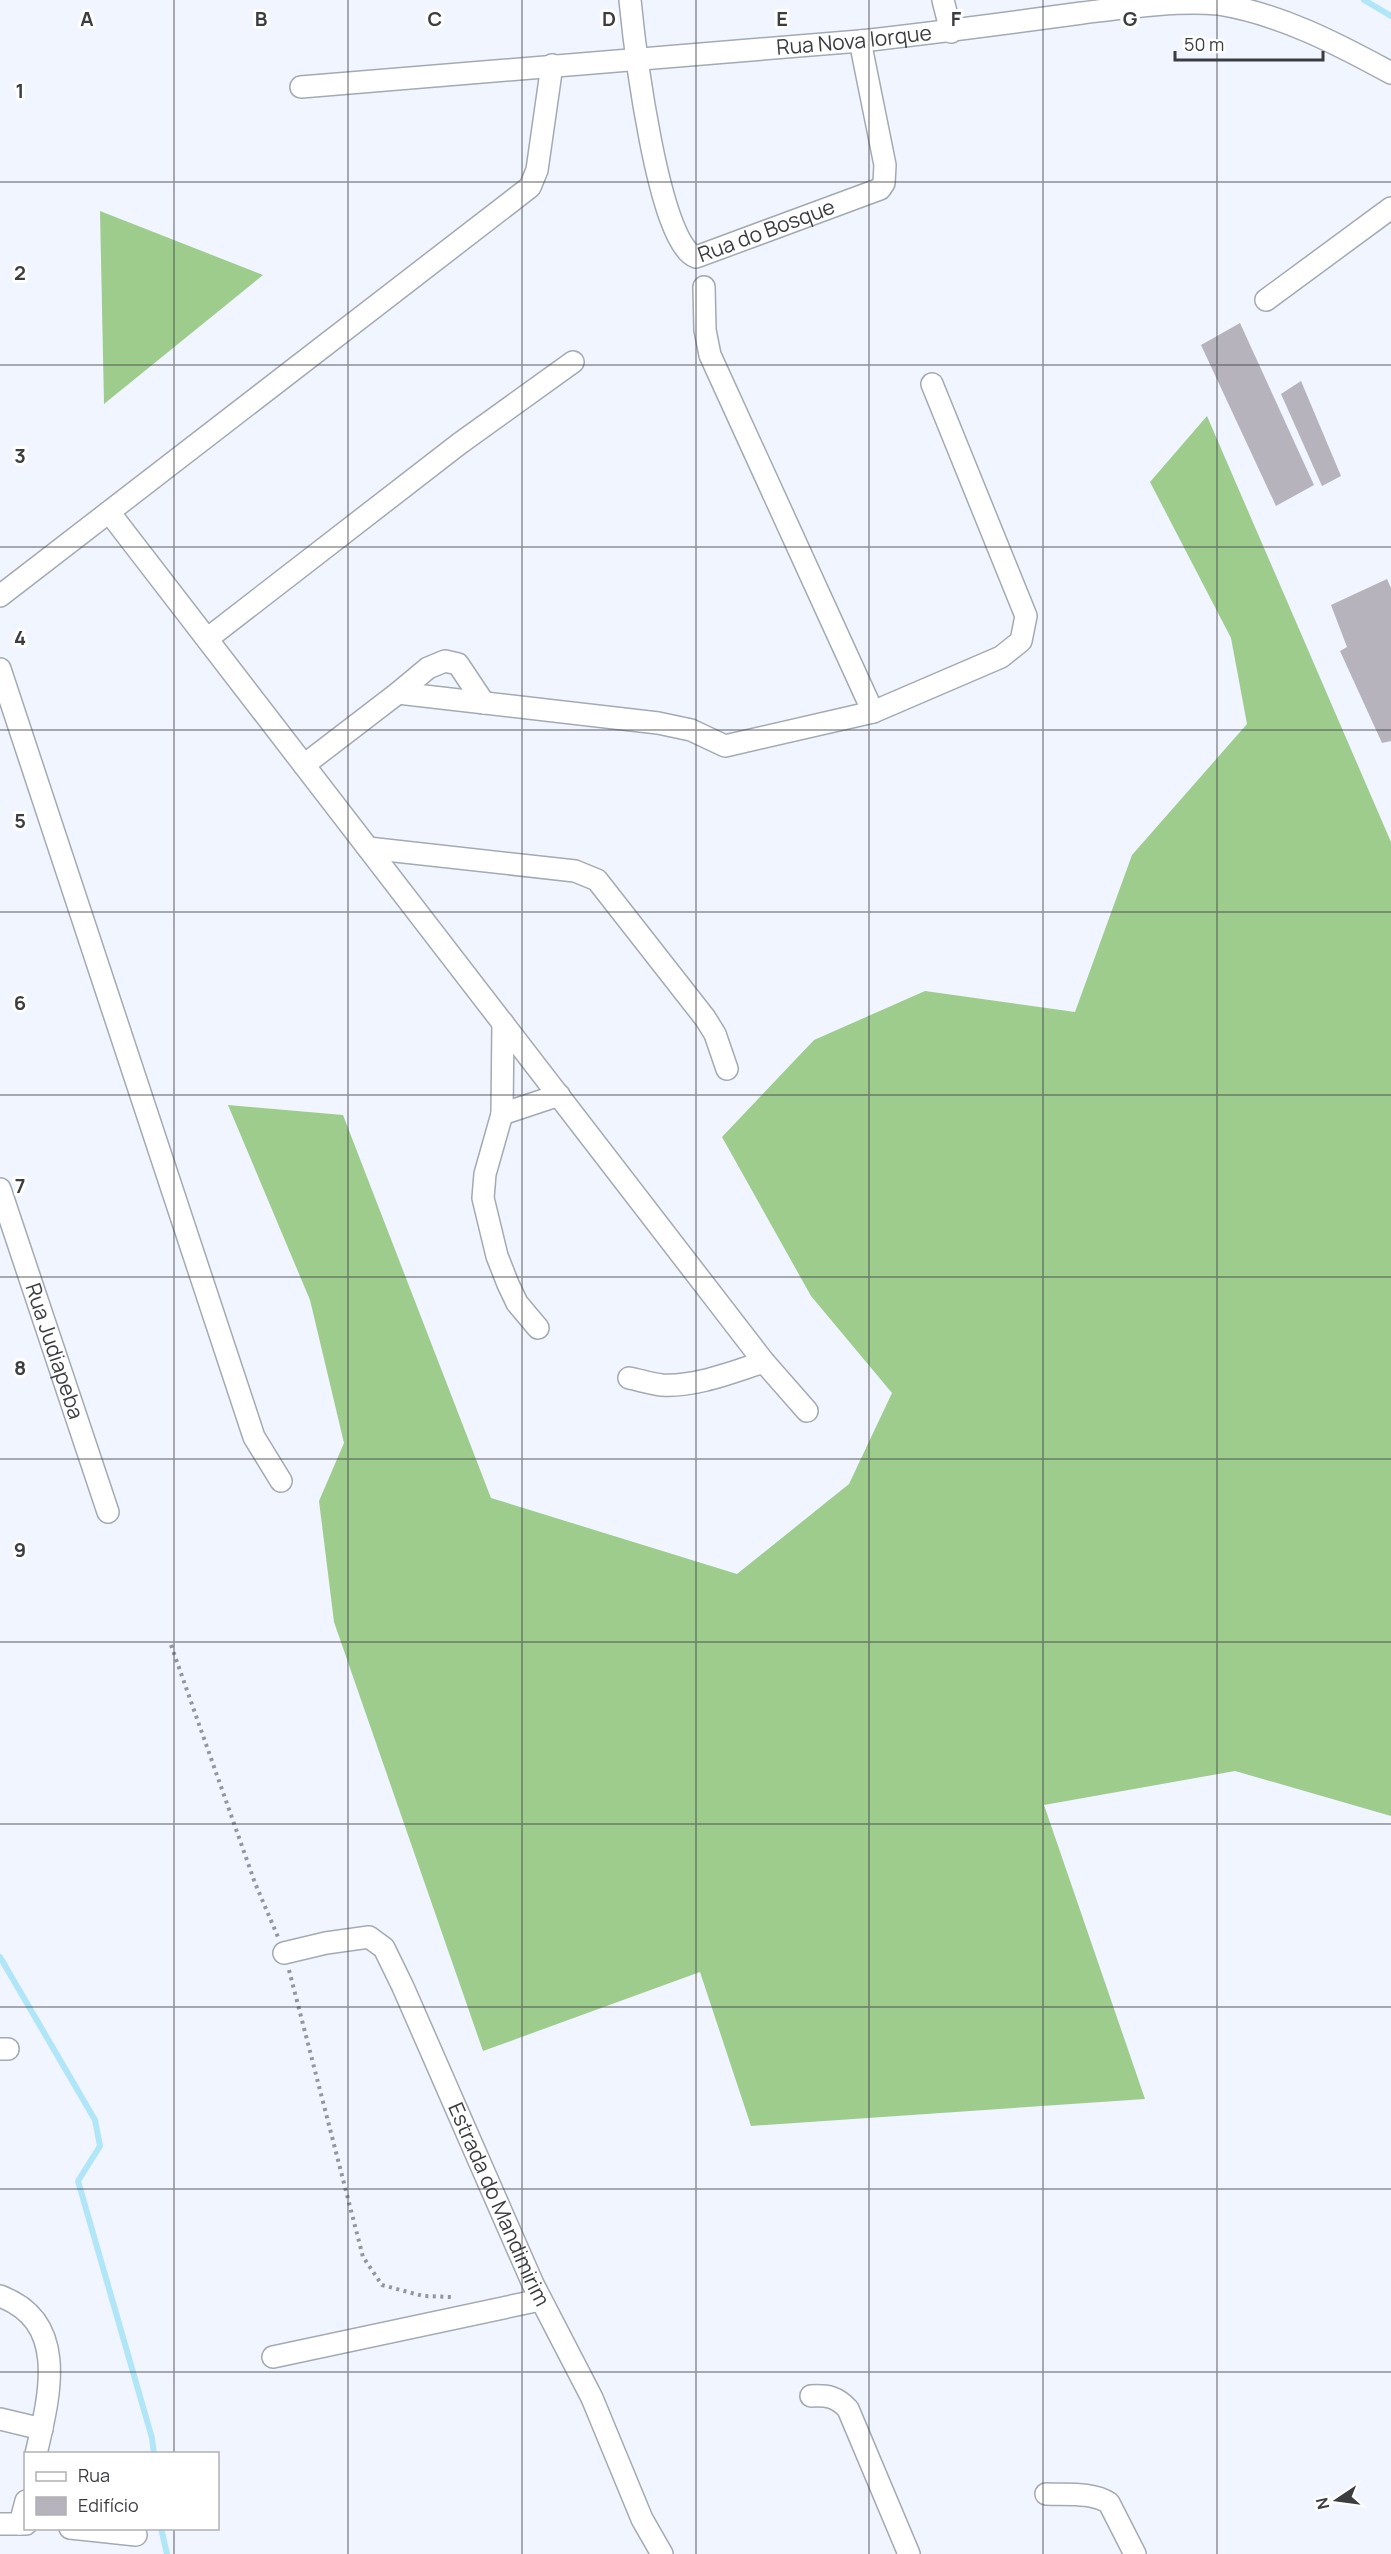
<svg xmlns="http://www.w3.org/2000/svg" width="1391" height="2554" viewBox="0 0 1391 2554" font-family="Manrope,sans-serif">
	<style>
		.forest { fill: #9ecc8d }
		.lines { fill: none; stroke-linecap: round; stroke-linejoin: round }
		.stream { stroke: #b0e6f7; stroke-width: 6 }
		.building { fill: #b6b3bc }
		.minor-casing { stroke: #a4aab2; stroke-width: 24 }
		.path { stroke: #93969d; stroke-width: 4; stroke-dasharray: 3 4.5; stroke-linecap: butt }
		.minor { stroke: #fff; stroke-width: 21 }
		.grid { fill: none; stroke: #3b3d41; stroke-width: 1.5; stroke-opacity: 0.55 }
		.labels { text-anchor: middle; stroke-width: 6; stroke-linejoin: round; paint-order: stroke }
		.street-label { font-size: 21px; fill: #3b3d41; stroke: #fff }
		.grid-label { font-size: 20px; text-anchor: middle; font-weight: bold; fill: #3b3d41; stroke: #fff; stroke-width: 6; stroke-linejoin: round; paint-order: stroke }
	</style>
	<rect width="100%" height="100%" fill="#f0f5ff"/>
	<g class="forest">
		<path d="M100 211 263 275 104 404Z"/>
		<path d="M1207 416 1391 842V1816L1235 1771 1044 1805 1145 2099 751 2126 700 1972 483 2051 334 1622 319 1501 344 1443 310 1300 228 1105 343 1115 491 1498 737 1574 849 1484 892 1393 811 1296 722 1137 814 1040 925 991 1075 1012 1132 855 1247 724 1231 638 1150 482Z"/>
	</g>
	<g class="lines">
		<g class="stream">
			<path d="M1364 0 1391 16"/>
			<path d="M0 1957 95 2120 100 2146 78 2181 152 2438 154 2454"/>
			<path d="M161 2528 167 2554"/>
		</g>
	</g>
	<g class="building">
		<path d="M1240 323 1314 485 1276 506 1201 345Z"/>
		<path d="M1301 381 1341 476 1322 486 1281 394Z"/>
		<path d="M1387 579 1391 588V741L1382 743 1340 651 1347 647 1331 605Z"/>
	</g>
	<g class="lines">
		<defs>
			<g id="minor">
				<path id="s1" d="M630 0C634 41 658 245 696 257L880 189 884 183 885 165 860 41"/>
				<path d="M943 0 951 32"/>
				<path id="s2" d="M301 87 860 41C934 33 1008 23 1082 13 1123 8 1177 0 1218 4 1280 14 1336 43 1391 73"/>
				<path d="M704 287 705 330 710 355 873 712"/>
				<path d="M1266 300 1391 208"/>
				<path d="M109 512 764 1362 807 1411"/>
				<path d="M0 596 530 187 537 170 552 65"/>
				<path d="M207 639 459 444 573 362"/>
				<path d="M0 669 254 1437 281 1481"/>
				<path d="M398 693 658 723 691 730 725 746 873 712 1001 657 1021 641 1026 616 932 384"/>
				<path d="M304 765 398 693 428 668 445 661 458 664 484 703"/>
				<path d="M368 848 575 871 597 880 705 1018 715 1034 727 1069"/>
				<path d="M503 1023 502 1114 485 1174 483 1198 497 1256 508 1284 517 1303 538 1328"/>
				<path d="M502 1114 559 1095"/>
				<path id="s3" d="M0 1189 108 1512"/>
				<path d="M629 1378C640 1380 651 1384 662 1385 696 1387 732 1372 764 1362"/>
				<path id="s4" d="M284 1953 326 1943 369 1937 384 1948 403 1987 533 2284 592 2398 642 2519 662 2554"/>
				<path d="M0 2049H8"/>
				<path d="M0 2296C70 2322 49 2397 36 2454"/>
				<path d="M273 2357 540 2300"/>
				<path d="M811 2396C828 2395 837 2397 848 2409L909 2554"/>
				<path d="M0 2419 42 2429"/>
				<path d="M1046 2494C1067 2495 1092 2492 1109 2503L1135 2554"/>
				<path d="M0 2524H26"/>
				<path d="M20 2524 26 2501"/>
				<path d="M70 2528 136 2535"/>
			</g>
		</defs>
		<use href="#minor" class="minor-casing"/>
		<g class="path">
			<path d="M171 1645 255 1883 278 1937"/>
			<path d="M289 1970 363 2257 382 2285 423 2296 451 2297"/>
		</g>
		<use href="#minor" class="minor"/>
	</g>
	<path class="grid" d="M174 0V2454M348 0V2554M522 0V2554M696 0V2554M869 0V2554M1043 0V2554M1217 0V2554M0 182H1391M0 365H1391M0 547H1391M0 730H1391M0 912H1391M0 1095H1391M0 1277H1391M0 1459H1391M0 1642H1391M0 1824H1391M0 2007H1391M0 2189H1391M0 2372H1391M174 2528V2554"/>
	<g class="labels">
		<g class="street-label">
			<text dy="7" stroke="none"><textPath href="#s2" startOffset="555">Rua Nova Iorque</textPath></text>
			<text dy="7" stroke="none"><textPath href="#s1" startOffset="345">Rua do Bosque</textPath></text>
			<text dy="7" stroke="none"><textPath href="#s3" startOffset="171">Rua Judiapeba</textPath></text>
			<text dy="7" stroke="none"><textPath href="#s4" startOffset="386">Estrada do Mandimirim</textPath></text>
		</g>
	</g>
	<g class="grid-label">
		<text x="87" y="26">A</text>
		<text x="261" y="26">B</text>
		<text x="435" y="26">C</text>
		<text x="609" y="26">D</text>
		<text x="782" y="26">E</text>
		<text x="956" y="26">F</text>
		<text x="1130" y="26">G</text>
		<text x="20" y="98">1</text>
		<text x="20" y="280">2</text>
		<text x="20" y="463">3</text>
		<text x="20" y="645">4</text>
		<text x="20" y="828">5</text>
		<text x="20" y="1010">6</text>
		<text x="20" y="1193">7</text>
		<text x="20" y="1375">8</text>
		<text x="20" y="1557">9</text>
	</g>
	<rect x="24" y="2452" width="195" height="78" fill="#ffffff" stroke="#b1b1b3" stroke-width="1.5"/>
	<rect x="36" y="2472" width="30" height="9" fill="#ffffff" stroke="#b1b1b3" stroke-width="1.5"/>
	<text x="78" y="2482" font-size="18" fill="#3b3d41">Rua</text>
	<rect x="36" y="2497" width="30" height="18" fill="#b6b3bc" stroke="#b1b1b3" stroke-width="1.5"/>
	<text x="78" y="2512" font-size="18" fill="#3b3d41">Edifício</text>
	<g transform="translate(1337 2500) rotate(257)" stroke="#ffffff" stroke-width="4.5" paint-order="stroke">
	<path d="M0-4.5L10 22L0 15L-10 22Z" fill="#3b3d41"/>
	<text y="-9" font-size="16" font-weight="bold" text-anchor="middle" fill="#3b3d41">N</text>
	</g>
	<path d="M1175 51v9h148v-9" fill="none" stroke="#3b3d41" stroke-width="3"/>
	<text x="1184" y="51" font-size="18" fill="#3b3d41" stroke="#ffffff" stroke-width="4.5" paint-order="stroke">50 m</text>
</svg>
